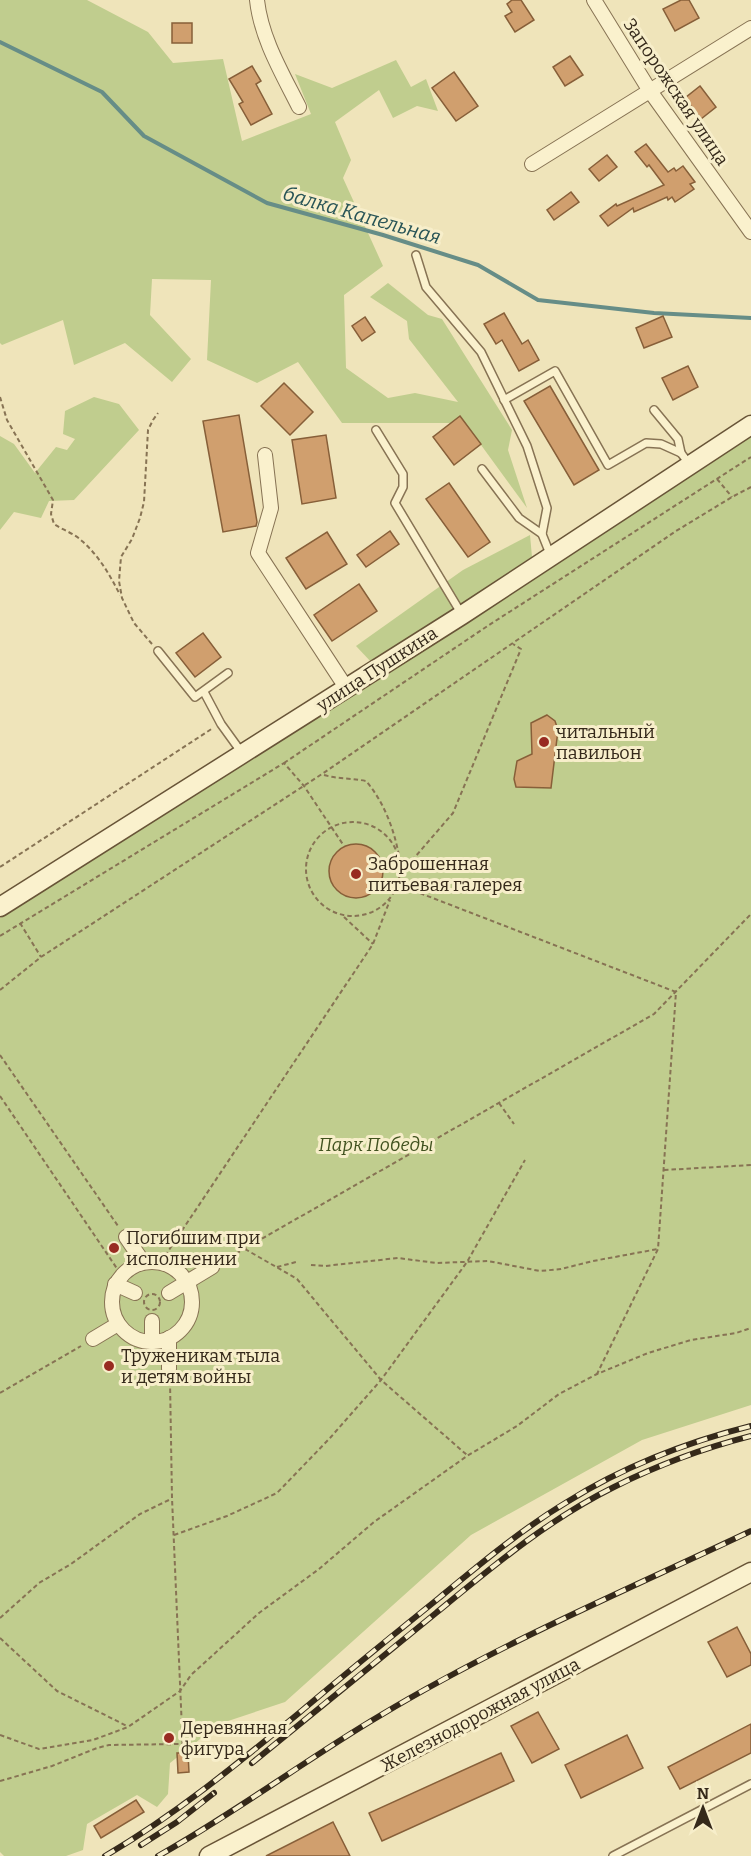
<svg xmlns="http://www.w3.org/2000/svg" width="751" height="1856" viewBox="0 0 751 1856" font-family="Bitter,serif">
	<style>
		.green { fill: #c0cd8e }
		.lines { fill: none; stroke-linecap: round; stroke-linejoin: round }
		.stream { stroke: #668d87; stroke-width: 4 }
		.building { fill: #d09f6e; stroke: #875f39; stroke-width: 1.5 }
		.lane-casing { stroke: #877354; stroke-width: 10 }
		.street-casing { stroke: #877354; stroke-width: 16 }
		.secondary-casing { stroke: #685437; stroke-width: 21 }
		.path { stroke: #877354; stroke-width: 2; stroke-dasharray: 4.5 3; stroke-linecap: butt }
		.lane { stroke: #faf1cd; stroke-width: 7 }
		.street { stroke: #faf1cd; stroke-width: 14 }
		.secondary { stroke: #faf1cd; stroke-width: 18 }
		.rail-casing { stroke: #35291a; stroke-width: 6 }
		.rail { stroke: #f7eeca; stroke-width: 4; stroke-dasharray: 11; stroke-linecap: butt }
		.poi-dot { fill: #982b21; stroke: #f7eeca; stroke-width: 2 }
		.labels { text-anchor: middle; stroke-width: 6; stroke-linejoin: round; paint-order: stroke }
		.street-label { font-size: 18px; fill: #35291a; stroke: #f7eeca }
		.poi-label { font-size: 18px; fill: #35291a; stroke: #f7eeca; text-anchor: start }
		.park-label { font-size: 18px; font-style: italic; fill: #41521f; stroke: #f7eeca }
		.water-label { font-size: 20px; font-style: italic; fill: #285456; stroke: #f7eeca }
	</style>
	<rect width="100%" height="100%" fill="#efe4ba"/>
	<g class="green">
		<path d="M0 0H87L148 32 173 63 223 59 242 141 311 114 295 74 332 88 396 60 411 87 426 79 438 111 417 106 393 118 379 90 335 122 351 160 343 178 383 266 344 295 346 368 388 398 415 393 458 402 409 339 407 321 370 297 388 283 428 315 442 319 512 430 508 450 527 508 465 423H342L298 362 257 383 207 360 211 280 152 279 150 315 191 359 172 382 125 343 74 365 63 320 2 345 0 343Z"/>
		<path d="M94 397 119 404 139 430 74 500 49 501 41 518 14 512 0 530V436L14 444 35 473 56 447 67 450 75 439 63 434 65 411Z"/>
		<path d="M751 435V1405L642 1440 471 1535 285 1702 219 1724 170 1763 168 1794 157 1807 137 1795 87 1824 83 1850 66 1856H4L0 1852V918L470 621Z"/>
		<path d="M530 535 532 557 372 663 356 646 463 570Z"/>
	</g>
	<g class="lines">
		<path class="stream" d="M0 42 102 92 144 136 267 203 383 235 478 265 538 300 654 313 751 318"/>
	</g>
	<g class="building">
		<path d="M512 0H521L534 20 515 32 505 16 512 12 507 4Z"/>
		<path d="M681 0H689L699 18 675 31 663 9Z"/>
		<rect x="172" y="23" width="20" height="20"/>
		<path d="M570 56 583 75 565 86 553 67Z"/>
		<path d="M252 66 261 81 256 84 272 114 251 125 239 104 243 102 229 79Z"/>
		<path d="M454 72 478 106 456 121 432 88Z"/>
		<path d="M700 86 716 107 701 119 685 98Z"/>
		<path d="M646 144 668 172 674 168 676 171 683 166 695 182 690 184 694 189 675 202 672 197 668 200 667 197 634 212 633 208 608 226 600 216 616 204 617 206 664 185 649 165 647 167 635 152Z"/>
		<path d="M607 155 617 167 599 181 589 169Z"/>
		<path d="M571 192 579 202 554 220 547 210Z"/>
		<path d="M504 313 522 344 528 340 539 360 519 371 502 340 496 344 484 324Z"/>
		<path d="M663 316 672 337 644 348 636 328Z"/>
		<path d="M365 317 375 332 362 341 352 326Z"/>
		<path d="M688 366 698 387 673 400 662 378Z"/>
		<path d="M284 383 313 412 290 435 261 406Z"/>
		<path d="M550 386 599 470 574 485 524 401Z"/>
		<path d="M239 415 257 522 256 526 223 532 203 421Z"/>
		<path d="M460 416 481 444 454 465 433 437Z"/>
		<path d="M326 435 336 498 302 504 292 440Z"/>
		<path d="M449 483 490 542 468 557 426 499Z"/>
		<path d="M390 531 399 544 366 567 357 555Z"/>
		<path d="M327 532 347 564 306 589 286 558Z"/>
		<path d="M359 584 377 611 332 641 314 615Z"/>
		<path d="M203 633 221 657 195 677 176 653Z"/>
		<path d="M547 715 555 721 558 730 551 788 516 787 514 779 517 761 532 754 531 723Z"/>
		<circle cx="356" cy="871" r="27"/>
		<path d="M737 1627 751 1654V1665L727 1677 708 1642Z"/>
		<path d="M538 1712 559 1749 532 1763 511 1726Z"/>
		<path d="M751 1724V1753L680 1789 668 1767Z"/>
		<path d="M627 1735 643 1768 581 1798 565 1765Z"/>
		<path d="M177 1753H188L189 1772 178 1773Z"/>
		<path d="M501 1753 514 1781 382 1841 369 1813Z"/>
		<path d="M136 1800 144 1812 101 1838 94 1826Z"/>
		<path d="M333 1822 350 1856H266Z"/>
	</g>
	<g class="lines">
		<defs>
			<g id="lane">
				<path d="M416 255 426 287 481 352 527 446 547 508 542 534 550 554"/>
				<path d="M504 400 555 371 608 465 646 443 661 444 681 453 690 465"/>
				<path d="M654 410 678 439 681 453"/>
				<path d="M376 430 403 474V487L395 503 461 613"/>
				<path d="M482 469 519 518 542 534"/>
				<path d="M158 651 195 697 228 673"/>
				<path d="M204 692 221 724 242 753"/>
				<path d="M613 1856 751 1784"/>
			</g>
			<g id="street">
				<path d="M257 0C261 38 282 73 299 107"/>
				<path d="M594 0 650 91 751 232"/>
				<path d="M532 164 751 28"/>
				<path d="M265 455 271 508 258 553 347 689"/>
				<path d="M126 1237 143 1262"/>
				<circle cx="152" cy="1302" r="40"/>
				<path d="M115 1284 135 1293"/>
				<path d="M169 1293 212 1267"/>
				<path d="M169 1338V1369"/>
				<path d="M93 1339 118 1324"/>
				<path d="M152 1342V1321"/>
			</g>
			<g id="secondary">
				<path d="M0 907 462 615 751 425"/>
				<path d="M209 1856 751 1572"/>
			</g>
		</defs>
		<use href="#lane" class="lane-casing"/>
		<use href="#street" class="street-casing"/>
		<use href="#secondary" class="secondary-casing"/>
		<g class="path">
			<path d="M0 397 7 420 53 500 51 514 54 524C63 530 75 534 82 541 99 556 110 575 120 595"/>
			<path d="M717 479 732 497"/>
			<path d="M152 644 134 623 122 598 119 581 121 557 132 539 140 518 144 502 148 430 153 420 158 413"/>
			<path d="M284 763 489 625 751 457"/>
			<path d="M324 775C338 779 351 778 366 781 384 802 394 829 399 856"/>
			<circle cx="353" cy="869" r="47"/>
			<path d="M0 867 213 728"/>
			<path d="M402 872 453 813 521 649 513 644"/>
			<path d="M399 885 676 992 658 1249 597 1374"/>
			<path d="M344 917 373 944"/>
			<path d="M20 923 41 957"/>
			<path d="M0 936 284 763 304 786 344 846"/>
			<path d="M0 990 41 957 322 774 676 531 732 497 751 487"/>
			<path d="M0 1055 118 1226"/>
			<path d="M0 1096 118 1270"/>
			<path d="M499 1103 514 1124"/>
			<path d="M664 1170 751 1165"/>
			<path d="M245 1249 297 1279 381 1380 467 1455"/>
			<path d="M223 1261 654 1014 751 914"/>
			<path d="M161 1262 373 944 390 900"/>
			<path d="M311 1265 325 1266 398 1258 436 1263 488 1261 540 1271 561 1269 593 1261 658 1249"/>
			<path d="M277 1267 296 1262"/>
			<circle cx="152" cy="1302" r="8"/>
			<path d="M170 1381 172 1498 183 1753"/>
			<path d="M0 1393 81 1346"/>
			<path d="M174 1535 227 1516 277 1493 330 1438 381 1380 467 1262 525 1160"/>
			<path d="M0 1618 39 1583 71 1564 140 1514 171 1499"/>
			<path d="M0 1638 57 1691 127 1726"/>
			<path d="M0 1735 39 1749 93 1740 128 1727 180 1691 191 1675 259 1613 319 1569 374 1522 467 1456 517 1426 559 1394 597 1374 648 1353 691 1340 736 1333 751 1328"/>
			<path d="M0 1781 52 1766 97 1748 109 1745 182 1744"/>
		</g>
		<use href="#lane" class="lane"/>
		<use href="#street" class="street"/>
		<use href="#secondary" class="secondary"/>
		<defs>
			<g id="rail">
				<path d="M252 1763C313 1713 374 1663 436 1613 492 1567 549 1519 614 1487 658 1465 704 1448 751 1436"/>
				<path d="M141 1845 177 1822 214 1793"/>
				<path d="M105 1856C175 1815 236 1765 299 1713 345 1674 392 1636 439 1598 480 1564 522 1529 567 1502 623 1467 687 1442 751 1426"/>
				<path d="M158 1856C235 1813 305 1760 381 1715 499 1644 627 1590 751 1531"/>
			</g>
		</defs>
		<use href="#rail" class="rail-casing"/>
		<use href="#rail" class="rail"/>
	</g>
	<g class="poi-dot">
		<circle cx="544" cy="742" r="6"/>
		<circle cx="356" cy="874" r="6"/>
		<circle cx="114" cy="1248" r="6"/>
		<circle cx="109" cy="1366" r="6"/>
		<circle cx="169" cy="1738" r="6"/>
	</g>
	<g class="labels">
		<g class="street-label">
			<text transform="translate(676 92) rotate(56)" y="6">Запорожская улица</text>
			<text transform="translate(377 669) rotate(-33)" y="6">улица Пушкина</text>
			<text transform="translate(480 1715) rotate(-28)" y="6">Железнодорожная улица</text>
		</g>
		<g class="poi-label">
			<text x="556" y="738">читальный<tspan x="556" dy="21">павильон</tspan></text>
			<text x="368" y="870">Заброшенная<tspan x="368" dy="21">питьевая галерея</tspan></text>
			<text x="126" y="1244">Погибшим при<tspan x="126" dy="21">исполнении</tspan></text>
			<text x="121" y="1362">Труженикам тыла<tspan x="121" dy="21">и детям войны</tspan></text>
			<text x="181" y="1734">Деревянная<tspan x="181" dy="21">фигура</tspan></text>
		</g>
		<g class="park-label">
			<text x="376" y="1151">Парк Победы</text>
		</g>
		<g class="water-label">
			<text transform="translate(362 215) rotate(16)" y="7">балка Капельная</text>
		</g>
	</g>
	<g transform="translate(703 1808)" stroke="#f7eeca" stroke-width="4.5" paint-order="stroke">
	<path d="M0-4.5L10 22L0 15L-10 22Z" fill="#35291a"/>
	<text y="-9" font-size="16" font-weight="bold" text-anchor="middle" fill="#35291a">N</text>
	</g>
</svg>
